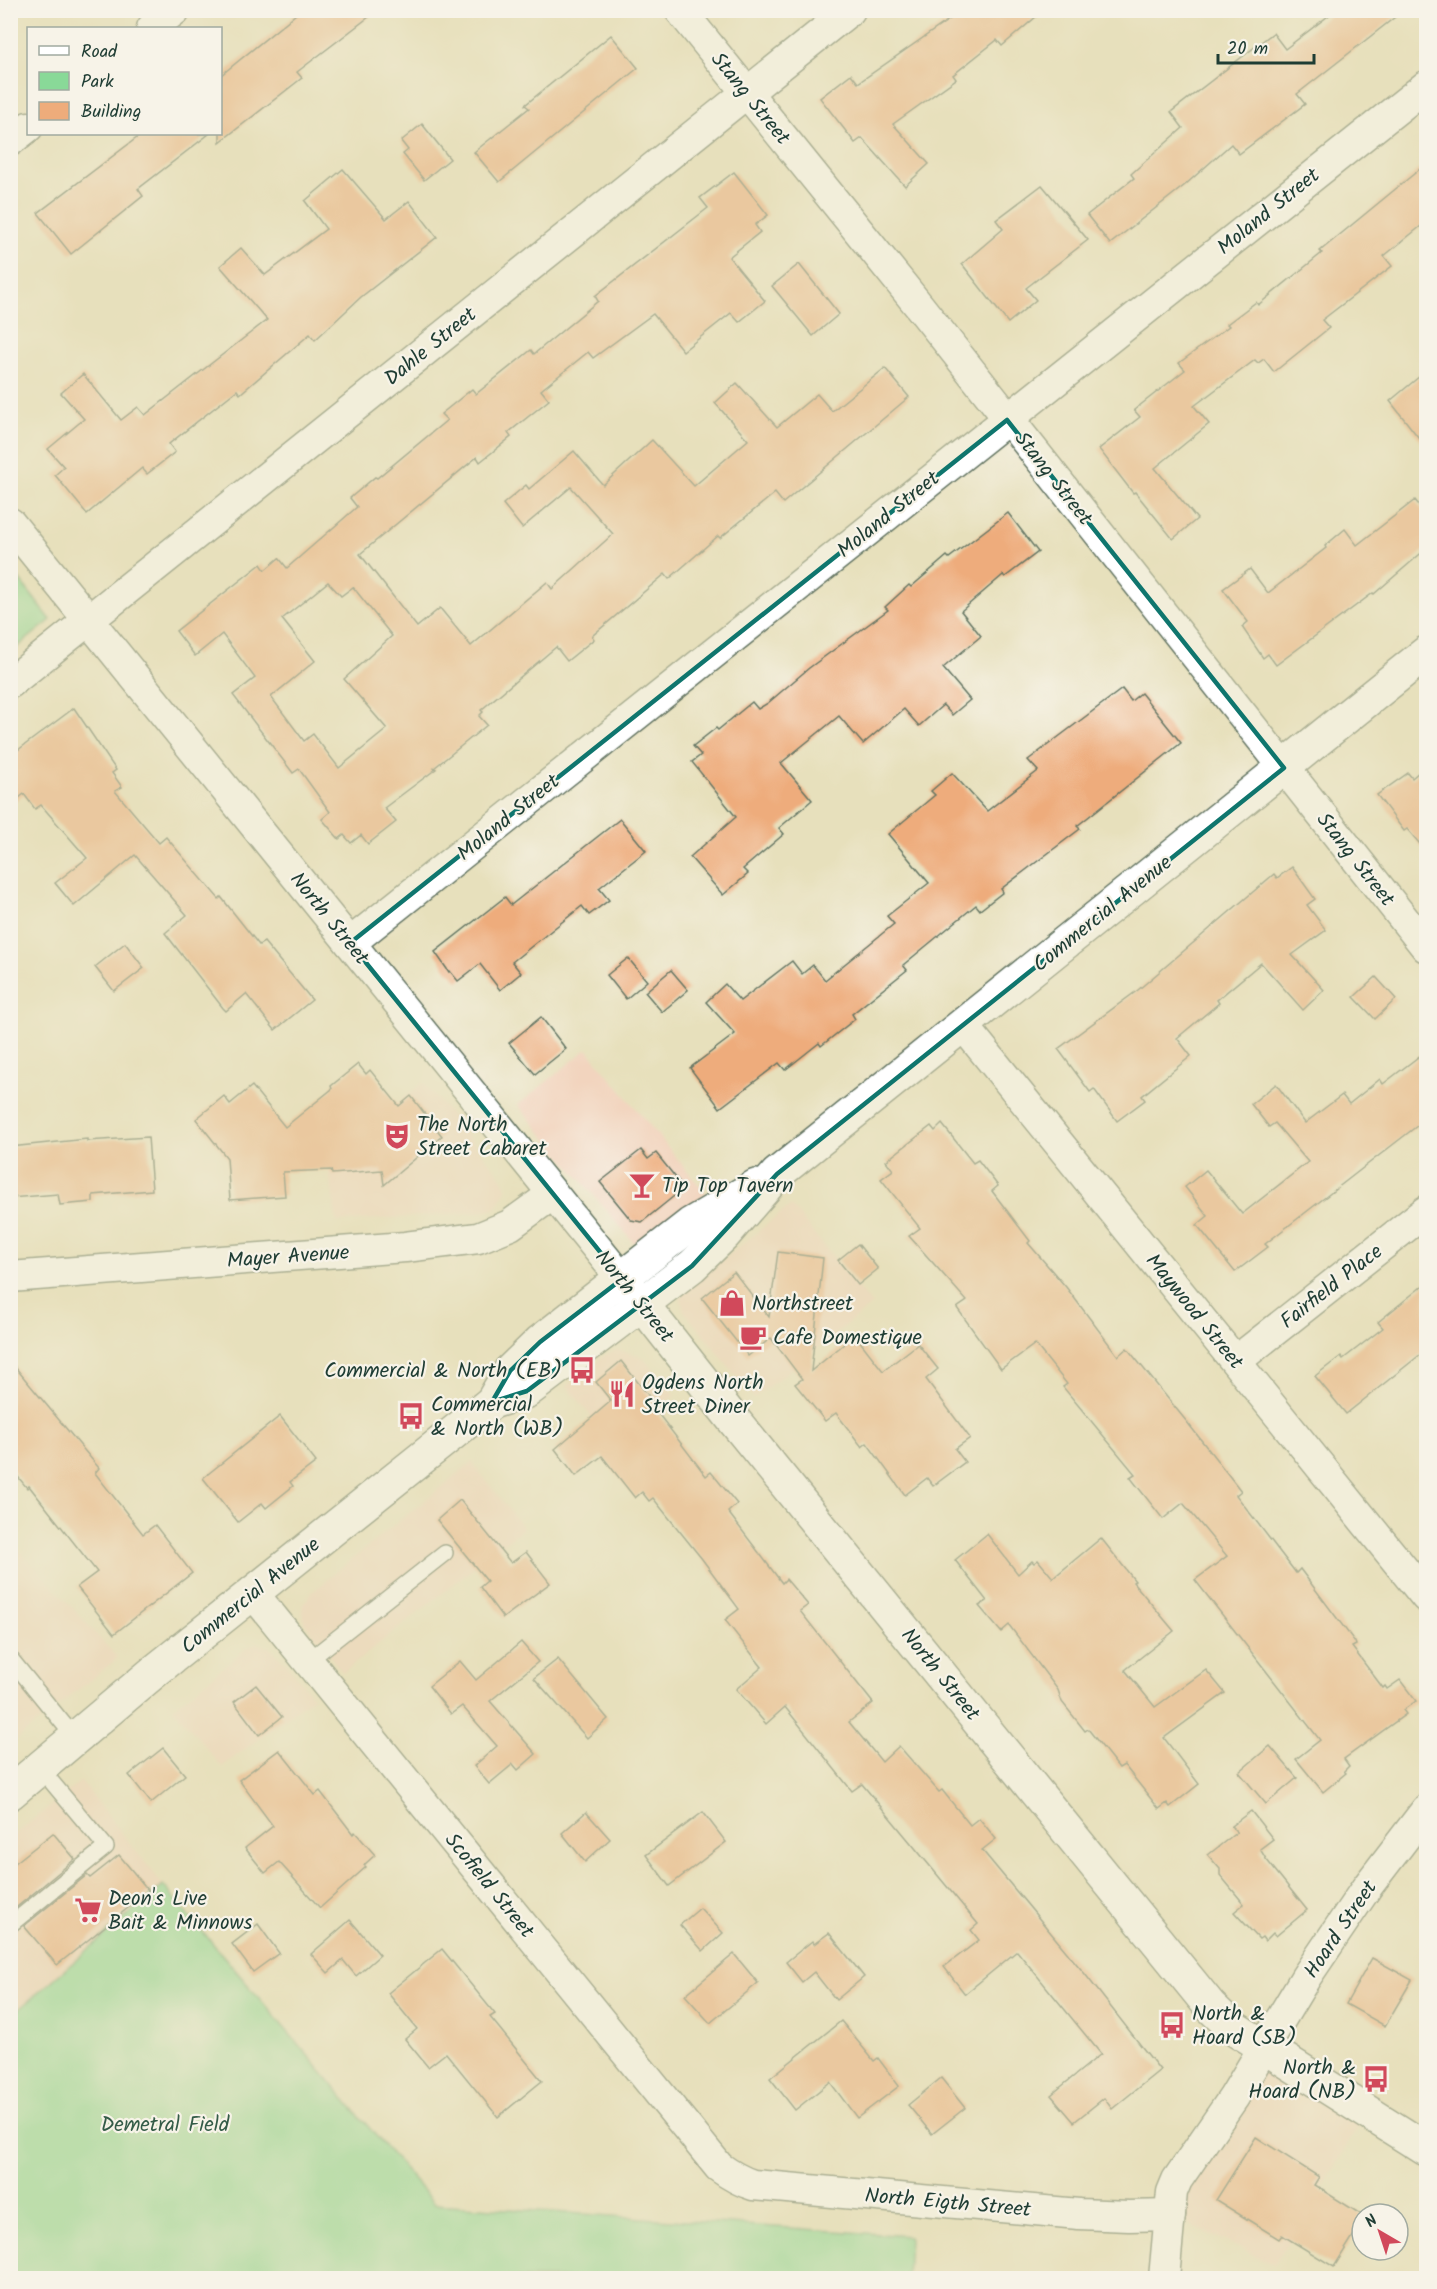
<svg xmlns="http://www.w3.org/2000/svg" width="1437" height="2289" viewBox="0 0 1437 2289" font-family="Kalam,sans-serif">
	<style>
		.built { fill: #f2d4be }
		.green { fill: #89d998; stroke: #548b66; stroke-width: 1.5 }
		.building { fill: #eeac7b; fill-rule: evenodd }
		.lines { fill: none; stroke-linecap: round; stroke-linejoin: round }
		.service-casing { stroke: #657664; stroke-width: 18 }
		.minor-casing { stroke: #657664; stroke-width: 33 }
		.tertiary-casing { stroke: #657664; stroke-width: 36 }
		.service { stroke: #fff; stroke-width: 15 }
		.minor { stroke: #fff; stroke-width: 30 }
		.tertiary { stroke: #fff; stroke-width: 33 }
		.marked { fill: none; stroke: #0f766e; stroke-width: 4.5; stroke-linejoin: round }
		.labels { text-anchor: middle; stroke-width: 4.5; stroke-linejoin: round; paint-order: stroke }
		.street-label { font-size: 21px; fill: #1f3d34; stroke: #f7f3e8 }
		.poi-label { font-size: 21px; fill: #1f3d34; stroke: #f7f3e8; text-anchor: start }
		.park-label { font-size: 21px; fill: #345c48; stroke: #f7f3e8 }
	</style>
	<rect width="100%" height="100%" fill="#f7f3e8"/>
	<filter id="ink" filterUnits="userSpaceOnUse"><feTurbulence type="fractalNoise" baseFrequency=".0167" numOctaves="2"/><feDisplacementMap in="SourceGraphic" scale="12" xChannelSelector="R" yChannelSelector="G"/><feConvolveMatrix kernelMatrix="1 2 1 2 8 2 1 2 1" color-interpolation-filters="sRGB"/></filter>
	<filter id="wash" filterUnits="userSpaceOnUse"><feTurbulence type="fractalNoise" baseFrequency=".008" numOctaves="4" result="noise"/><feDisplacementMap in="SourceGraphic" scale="24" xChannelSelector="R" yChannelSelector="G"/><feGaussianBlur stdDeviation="1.35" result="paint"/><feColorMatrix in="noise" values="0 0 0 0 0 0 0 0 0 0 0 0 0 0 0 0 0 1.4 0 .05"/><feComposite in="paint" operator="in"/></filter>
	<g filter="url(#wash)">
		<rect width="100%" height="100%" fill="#e7e0bc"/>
		<g class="built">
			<path d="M587 1049 707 1195 652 1239 645 1243 638 1244 633 1242 518 1105Z"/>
			<path d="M424 1082 503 1179 507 1190 499 1204 495 1209 480 1212 337 1222 327 1160Z"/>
			<path d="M791 1205 872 1305 754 1398 684 1311 681 1301 682 1295 691 1285Z"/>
			<path d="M616 1350 637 1355 644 1359 675 1395 614 1446 567 1386 603 1356Z"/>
			<path d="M472 1462 523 1528 343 1673 304 1622 302 1605 306 1600 312 1592Z"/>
			<path d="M10 1539 118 1658 11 1744H10Z"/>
			<path d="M256 1643 270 1648 284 1661 313 1697 222 1767 173 1708 247 1648Z"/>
			<path d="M81 1781 163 1885 11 2016V1837Z"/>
			<path d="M1264 2047 1367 2112 1275 2265 1170 2215Z"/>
		</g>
		<g class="green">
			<path d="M11 569 51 620 11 652H10Z"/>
			<path d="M163 1885 434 2204 909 2236 907 2278H11V2016Z"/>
		</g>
		<g id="blocks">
			<g class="building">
				<path d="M301 10H378L297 72 302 78 220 142V76Z"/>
				<path d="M963 10H1044L1002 46 997 40 953 75 956 79 893 124 929 164 905 186 862 138 855 143 820 98 851 74 858 83Z"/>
				<path d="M1336 10H1404L1297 94 1305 104 1239 154 1231 144 1185 185 1110 244 1087 215 1134 178 1131 174 1183 128 1171 112 1273 33 1285 49Z"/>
				<path d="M611 35 638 68 499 182 474 152 529 108 525 105Z"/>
				<path d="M422 124 450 159 424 180 403 154 408 150 401 141Z"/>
				<path d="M142 134H209L138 189 143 196 71 254 38 213Z"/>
				<path d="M1426 164V222L1384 256 1392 266 1322 320 1329 328 1274 372 1264 359 1258 363 1255 360 1194 406 1209 424 1155 468 1197 519 1173 539 1135 492 1133 493 1099 449 1140 417 1134 410 1185 370 1179 363 1229 326 1227 324 1256 302 1258 305 1322 253 1320 251Z"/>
				<path d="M343 169 386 219 409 201 437 237 361 297 315 340 310 334 240 394 237 390 169 444 175 452 147 474 142 468 87 514 55 475 64 467 48 449 84 419 61 393 83 374 121 420 138 407 145 415 267 320 220 266 241 248 265 275 326 229 305 201Z"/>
				<path d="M734 172 768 215 755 225 760 232 729 257 765 301 739 322 731 313 683 351 653 314 593 358 588 352 541 390 549 400 508 433 511 437 480 462 477 457 360 554 417 627 440 608 471 646 547 582 552 589 613 534 571 487 522 528 503 504 526 485 529 489 574 451 603 485 652 440 694 486 748 440 715 403 737 383 777 427 817 394 832 411 885 368 909 397 783 503 775 493 720 538 718 536 669 579 665 574 592 636 594 639 567 661 556 647 481 710 483 712 479 716 487 725 434 768 436 769 384 808 396 822 368 844 361 835 351 843 344 835 339 839 322 819 330 812 299 769 293 773 233 695 255 678 222 634 195 656 176 631 261 564 265 570 279 558 287 568 357 507 350 498 375 477 377 478 447 420 441 414 472 389 476 394 531 350 534 354 598 301 595 296 708 208 700 198ZM328 582 341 596 353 587 392 636 344 679 387 729 339 768 313 734 304 741 271 697 315 661 282 619Z"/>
				<path d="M1042 185 1088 240 1026 288 1036 300 1008 323 962 264 1003 229 996 220Z"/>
				<path d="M799 264 839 314 813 336 772 286Z"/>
				<path d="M1426 371V447L1390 401Z"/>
				<path d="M1415 500 1426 514V549L1374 594 1373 593 1276 665 1268 654 1263 658 1242 627 1248 622 1223 589 1250 569 1268 593 1326 548 1325 546 1345 529 1357 545Z"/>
				<path d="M1008 513 1038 552 1005 577 1003 575 961 611 981 636 943 668 970 700 952 715 943 705 919 726 904 709 863 744 839 716 781 763 812 800 779 828 784 834 743 869 748 874 723 895 690 857 736 817 692 762 701 755 693 746 716 728 718 730 752 702 758 709 768 703 809 668 888 610 885 607 909 585 911 587 947 556 949 558Z"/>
				<path d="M1122 689 1131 701 1141 693 1181 743 1077 826 1080 829 1001 889 1003 892 980 910 976 905 903 965 907 970 852 1014 855 1019 821 1046 819 1043 785 1070 779 1063 720 1108 690 1068 735 1034 706 1002 725 984 740 1001 792 961 802 974 813 965 825 980 894 924 887 916 929 883 888 834 935 795 931 791 952 773 987 811 1038 771 1028 760Z"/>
				<path d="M74 708 116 770 112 773 122 787 115 791 159 843 166 837 219 899 221 897 259 945 264 942 312 1000 275 1030 246 994 226 1011 223 1008 165 933 187 915 135 855 74 906 55 883 87 858 41 805 35 809 24 794 10 805V756Z"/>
				<path d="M1426 766V851L1407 829 1404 831 1377 795 1408 773 1412 778Z"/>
				<path d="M620 819 646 851 599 888 609 900 589 915 582 906 512 962 521 973 500 990 480 964 458 981 450 971 449 972 435 952 505 897 511 905Z"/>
				<path d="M1292 867 1315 899 1307 905 1326 930 1292 955 1324 990 1303 1010 1261 963 1217 1000 1219 1003 1177 1038 1191 1056 1142 1096 1145 1100 1117 1121 1094 1089 1090 1092 1058 1049 1138 990 1274 874 1277 878Z"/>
				<path d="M125 943 144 968 114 991 95 967Z"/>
				<path d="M628 958 647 981 626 999 607 975Z"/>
				<path d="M671 970 688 990 662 1012 645 992Z"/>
				<path d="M1376 977 1396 999 1375 1019 1354 997Z"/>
				<path d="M541 1017 566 1049 535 1074 509 1043Z"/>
				<path d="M1426 1051V1119L1265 1244 1268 1247 1235 1272 1197 1225 1208 1216 1185 1187 1206 1170 1242 1214 1308 1162 1275 1123 1269 1127 1251 1104 1276 1084 1305 1123 1342 1095 1349 1104 1380 1079 1383 1084Z"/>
				<path d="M358 1064 366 1074 370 1070 399 1106 411 1096 442 1136 384 1185 382 1170 332 1174 331 1170 283 1172 285 1196 230 1200 227 1158 196 1119 224 1096 230 1104 252 1086 285 1127 332 1089 331 1086Z"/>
				<path d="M942 1124 973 1163 978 1160 998 1186 992 1191 1030 1241 1028 1243 1066 1287 1118 1356 1127 1348 1187 1422 1241 1491 1236 1495 1296 1573 1300 1569 1355 1642 1356 1645 1352 1647 1383 1688 1385 1686 1387 1689 1400 1680 1416 1701 1403 1710 1406 1714 1344 1759 1349 1766 1344 1771 1346 1773 1323 1792 1296 1759 1320 1740 1195 1580 1227 1556 1183 1503 1163 1519 1130 1477 1135 1474 1063 1387 1067 1384 1035 1344 1001 1369 957 1308 967 1301 909 1236 920 1228 881 1179 893 1170 886 1161 931 1126 935 1131Z"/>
				<path d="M148 1137 152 1190 93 1195V1202L60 1205 58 1194 10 1198V1147L87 1139V1141Z"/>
				<path d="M641 1150 648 1159 656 1153 684 1188 642 1222 631 1220 600 1182Z"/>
				<path d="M858 1244 878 1269 858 1285 838 1260Z"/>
				<path d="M778 1252 823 1258 811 1371 855 1335 883 1371 918 1344 938 1369 926 1379 970 1438 955 1449 965 1462 933 1486 927 1478 905 1495 867 1443 862 1447 836 1413 825 1421 795 1384 802 1379 771 1338 748 1356 702 1298 734 1272 769 1317Z"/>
				<path d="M1426 1283V1350L1346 1414 1315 1376 1341 1356 1343 1359 1383 1328 1378 1322Z"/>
				<path d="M10 1361 99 1468 95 1473 143 1534 155 1525 192 1573 114 1634 77 1587 97 1572 29 1486 27 1488 10 1467Z"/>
				<path d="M621 1361 656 1405 653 1407 706 1476 711 1472 737 1504 728 1512 782 1583 786 1579 808 1605 800 1611 873 1703 849 1722 882 1762 899 1746 939 1792 942 1790 970 1825 979 1818 996 1839 982 1850 1085 1974 1160 2070 1112 2109 1104 2098 1074 2122 1051 2095 1101 2054 1017 1951 965 1994 944 1967 979 1940 971 1930 978 1924 862 1784 852 1791 785 1707 766 1724 736 1689 762 1667 725 1620 739 1609 702 1559 653 1498 649 1501 642 1492 635 1498 602 1456 576 1476 555 1449 611 1401 596 1382Z"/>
				<path d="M280 1416 316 1462 290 1482 293 1486 266 1508 262 1503 238 1522 203 1478Z"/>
				<path d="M460 1500 511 1563 526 1552 550 1583 503 1618 480 1587 487 1581 437 1520Z"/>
				<path d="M987 1534 1018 1574 1032 1561 1034 1563 1038 1560 1053 1578 1101 1538 1135 1581 1133 1582 1174 1631 1125 1670 1155 1707 1206 1670 1225 1693 1164 1738 1199 1784 1170 1807 1167 1803 1159 1809 1124 1765 1119 1768 1088 1729 1085 1731 1062 1702 1058 1690 1009 1625 1001 1632 979 1606 987 1601 955 1560Z"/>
				<path d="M521 1642 538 1662 490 1701 536 1754 518 1770 513 1764 489 1784 474 1766 497 1746 462 1706 451 1714 429 1686 460 1661 476 1680Z"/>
				<path d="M558 1659 608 1719 587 1738 534 1678Z"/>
				<path d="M256 1685 282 1717 259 1735 234 1702Z"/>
				<path d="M1270 1746 1297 1778 1266 1804 1239 1772Z"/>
				<path d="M163 1748 185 1775 151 1803 129 1775Z"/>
				<path d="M279 1750 315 1795 320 1791 353 1834 355 1832 375 1855 364 1865 366 1867 320 1908 279 1862 265 1873 245 1848 273 1826 239 1780Z"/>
				<path d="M1251 1811 1273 1839 1260 1849 1266 1859 1307 1910 1276 1936 1273 1933 1265 1941 1262 1937 1259 1939 1234 1912 1244 1904 1220 1875V1869L1208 1855 1237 1832 1231 1826Z"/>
				<path d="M586 1812 610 1839 585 1862 562 1833Z"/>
				<path d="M703 1812 726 1842 669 1886 646 1855Z"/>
				<path d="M53 1833 75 1859 12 1911 10 1867Z"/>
				<path d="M119 1855 149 1891 57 1965 24 1926 87 1875 90 1878Z"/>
				<path d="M700 1908 723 1933 703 1951 680 1925Z"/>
				<path d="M350 1920 380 1955 356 1976 343 1960 328 1973 311 1954Z"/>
				<path d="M258 1924 279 1953 253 1972 232 1944Z"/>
				<path d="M829 1933 864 1977 836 2000 814 1972 802 1982 786 1962 812 1941 814 1944Z"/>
				<path d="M442 1949 495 2014 490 2017 542 2081 498 2117 446 2053 428 2067 405 2039 417 2029 388 1993Z"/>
				<path d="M734 1954 758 1983 710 2023 685 1995Z"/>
				<path d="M1372 1958 1412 1980 1385 2026 1346 2004Z"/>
				<path d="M841 2021 874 2061 878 2058 899 2086 857 2118 830 2082 795 2110 770 2078Z"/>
				<path d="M941 2078 965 2108 932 2134 908 2105Z"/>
				<path d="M1256 2137 1319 2177 1314 2185 1362 2215V2222L1334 2267 1282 2235 1279 2239 1216 2200Z"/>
			</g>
		</g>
	</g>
	<g filter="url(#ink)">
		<use href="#blocks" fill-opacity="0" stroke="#657664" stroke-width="1.5"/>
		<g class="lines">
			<defs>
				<g id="service">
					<path d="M10 1658 75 1738"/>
					<path d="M308 1661 445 1553"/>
					<path d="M10 1925 106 1847 40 1768"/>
				</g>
				<g id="minor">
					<path d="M680 10 920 307 1426 947"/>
					<path d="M152 28 175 10"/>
					<path d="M10 141 28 127"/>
					<path d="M10 523 622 1279"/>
					<path d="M10 683 850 10"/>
					<path d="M350 943 1426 86"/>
					<path d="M963 1025 1426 1597"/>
					<path d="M10 1277 405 1247 478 1238 510 1225 553 1194"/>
					<path d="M1236 1361 1426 1211"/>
					<path d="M252 1592 719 2167C730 2175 740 2181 753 2185L1079 2214 1129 2216 1170 2215"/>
					<path d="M1164 2278 1172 2192 1177 2180 1234 2097 1306 1977 1367 1887 1426 1810"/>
				</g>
				<g id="tertiary">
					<path d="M622 1279 732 1418 1210 2006 1231 2026 1426 2149"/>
					<path d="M492 1402 527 1391 692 1266 724 1235 777 1174 1426 653"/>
					<path d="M10 1793 155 1671 492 1402 510 1371 540 1342 691 1224 756 1186"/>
				</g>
			</defs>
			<use href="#service" class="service-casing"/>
			<use href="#minor" class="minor-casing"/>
			<use href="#tertiary" class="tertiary-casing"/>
			<use href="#service" class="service"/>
			<use href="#minor" class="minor"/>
			<use href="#tertiary" class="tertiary"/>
		</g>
	</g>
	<path d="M0 0H1437V2289H0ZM1007 420 1284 768 777 1174 692 1266 527 1391 492 1402 510 1371 540 1342 622 1279 350 943Z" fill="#e7e0bc" fill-opacity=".55" fill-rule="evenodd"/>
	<path class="marked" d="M1007 420 1284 768 777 1174 692 1266 527 1391 492 1402 510 1371 540 1342 622 1279 350 943Z"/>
	<defs>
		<symbol id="theatre-bare" viewBox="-9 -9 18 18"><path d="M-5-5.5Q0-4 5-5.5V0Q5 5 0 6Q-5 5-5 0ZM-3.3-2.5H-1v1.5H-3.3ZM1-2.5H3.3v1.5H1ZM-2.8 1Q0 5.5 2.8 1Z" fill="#d1495b" stroke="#f7f3e8" stroke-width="2.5" paint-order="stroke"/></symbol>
		<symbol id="bar-bare" viewBox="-9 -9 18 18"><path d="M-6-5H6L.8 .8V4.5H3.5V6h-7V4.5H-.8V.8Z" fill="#d1495b" stroke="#f7f3e8" stroke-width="2.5" paint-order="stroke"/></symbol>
		<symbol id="shop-bare" viewBox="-9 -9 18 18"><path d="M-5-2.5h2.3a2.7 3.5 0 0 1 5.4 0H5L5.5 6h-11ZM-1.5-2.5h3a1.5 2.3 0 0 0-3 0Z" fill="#d1495b" stroke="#f7f3e8" stroke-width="2.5" paint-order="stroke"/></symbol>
		<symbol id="cafe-bare" viewBox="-9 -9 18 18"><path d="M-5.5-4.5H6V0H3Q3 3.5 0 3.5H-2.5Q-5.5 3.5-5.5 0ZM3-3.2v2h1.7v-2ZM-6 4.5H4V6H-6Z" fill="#d1495b" stroke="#f7f3e8" stroke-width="2.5" paint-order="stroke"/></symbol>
		<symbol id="bus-bare" viewBox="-9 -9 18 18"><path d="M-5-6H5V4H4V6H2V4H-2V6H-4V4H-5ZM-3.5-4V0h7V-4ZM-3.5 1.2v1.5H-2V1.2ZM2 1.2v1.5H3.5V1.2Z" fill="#d1495b" stroke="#f7f3e8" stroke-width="2.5" paint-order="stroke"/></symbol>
		<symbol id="restaurant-bare" viewBox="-9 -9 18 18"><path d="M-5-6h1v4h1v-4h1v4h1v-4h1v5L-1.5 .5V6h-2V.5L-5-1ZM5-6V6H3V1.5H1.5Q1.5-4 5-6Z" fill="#d1495b" stroke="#f7f3e8" stroke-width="2.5" paint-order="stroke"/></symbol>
		<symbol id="supermarket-bare" viewBox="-9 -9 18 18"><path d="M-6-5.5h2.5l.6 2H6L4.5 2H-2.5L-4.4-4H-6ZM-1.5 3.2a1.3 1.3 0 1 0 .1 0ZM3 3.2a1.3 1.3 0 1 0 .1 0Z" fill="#d1495b" stroke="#f7f3e8" stroke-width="2.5" paint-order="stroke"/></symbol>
	</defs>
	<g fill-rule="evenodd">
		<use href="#theatre-bare" x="378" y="1117" width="38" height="38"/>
		<use href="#bar-bare" x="623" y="1166" width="38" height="38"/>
		<use href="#shop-bare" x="713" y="1284" width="38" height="38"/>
		<use href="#cafe-bare" x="734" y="1318" width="38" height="38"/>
		<use href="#bus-bare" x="563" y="1351" width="38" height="38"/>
		<use href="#restaurant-bare" x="603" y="1375" width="38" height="38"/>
		<use href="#bus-bare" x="392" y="1397" width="38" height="38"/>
		<use href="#supermarket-bare" x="69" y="1891" width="38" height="38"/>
		<use href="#bus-bare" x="1153" y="2006" width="38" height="38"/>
		<use href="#bus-bare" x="1357" y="2060" width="38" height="38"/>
	</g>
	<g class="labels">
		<g class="street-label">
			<text transform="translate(751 98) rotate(51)" y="7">Stang Street</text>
			<text transform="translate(1268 211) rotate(-39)" y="7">Moland Street</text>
			<text transform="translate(430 346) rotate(-39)" y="7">Dahle Street</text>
			<text transform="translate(1054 478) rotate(52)" y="7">Stang Street</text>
			<text transform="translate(888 514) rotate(-39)" y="7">Moland Street</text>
			<text transform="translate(508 817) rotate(-39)" y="7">Moland Street</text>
			<text transform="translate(1356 859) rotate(52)" y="7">Stang Street</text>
			<text transform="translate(1102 913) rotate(-39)" y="7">Commercial Avenue</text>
			<text transform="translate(330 918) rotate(51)" y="7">North Street</text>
			<text transform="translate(288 1256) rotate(-4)" y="7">Mayer Avenue</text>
			<text transform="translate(1331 1286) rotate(-38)" y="7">Fairfield Place</text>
			<text transform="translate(635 1296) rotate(51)" y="7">North Street</text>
			<text transform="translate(1195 1311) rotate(51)" y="7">Maywood Street</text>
			<text transform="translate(250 1595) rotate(-39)" y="7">Commercial Avenue</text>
			<text transform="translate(941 1674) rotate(51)" y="7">North Street</text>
			<text transform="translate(490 1885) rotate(51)" y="7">Scofield Street</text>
			<text transform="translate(1340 1929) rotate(-56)" y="7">Hoard Street</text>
			<text transform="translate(948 2202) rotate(5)" y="7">North Eigth Street</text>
		</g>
		<g class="poi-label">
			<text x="417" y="1131">The North<tspan x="417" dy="24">Street Cabaret</tspan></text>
			<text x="662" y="1192">Tip Top Tavern</text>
			<text x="752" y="1310">Northstreet</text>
			<text x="773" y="1344">Cafe Domestique</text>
			<text x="562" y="1377" text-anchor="end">Commercial &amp; North (EB)</text>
			<text x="642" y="1389">Ogdens North<tspan x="642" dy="24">Street Diner</tspan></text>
			<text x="431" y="1411">Commercial<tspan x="431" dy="24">&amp; North (WB)</tspan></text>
			<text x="108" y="1905">Deon's Live<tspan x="108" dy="24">Bait &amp; Minnows</tspan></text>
			<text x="1192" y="2020">North &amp;<tspan x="1192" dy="24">Hoard (SB)</tspan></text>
			<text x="1356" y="2074" text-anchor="end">North &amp;<tspan x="1356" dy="24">Hoard (NB)</tspan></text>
		</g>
		<g class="park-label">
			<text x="165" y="2131">Demetral Field</text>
		</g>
	</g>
	<rect width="1437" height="2289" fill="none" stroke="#f7f3e8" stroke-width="36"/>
	<rect x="27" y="27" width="195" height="108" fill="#f7f3e8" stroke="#a1aaa0" stroke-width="1.5"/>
	<rect x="39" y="46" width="30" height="9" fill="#ffffff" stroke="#a1aaa0" stroke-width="1.5"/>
	<text x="81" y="57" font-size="18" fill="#1f3d34">Road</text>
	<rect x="39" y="72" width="30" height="18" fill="#89d998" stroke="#a1aaa0" stroke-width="1.5"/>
	<text x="81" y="87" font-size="18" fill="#1f3d34">Park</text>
	<rect x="39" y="102" width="30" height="18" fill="#eeac7b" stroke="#a1aaa0" stroke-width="1.5"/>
	<text x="81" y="117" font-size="18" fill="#1f3d34">Building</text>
	<g transform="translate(1380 2232) rotate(321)"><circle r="28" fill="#f7f3e8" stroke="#a1aaa0" stroke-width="1.5"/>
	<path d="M0-4.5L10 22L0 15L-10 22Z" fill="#d1495b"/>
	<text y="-9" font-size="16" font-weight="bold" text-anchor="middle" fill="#1f3d34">N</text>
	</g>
	<path d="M1218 54v9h96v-9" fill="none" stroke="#1f3d34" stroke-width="3"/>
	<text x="1227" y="54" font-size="18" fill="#1f3d34" stroke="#f7f3e8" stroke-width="4.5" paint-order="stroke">20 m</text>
</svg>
